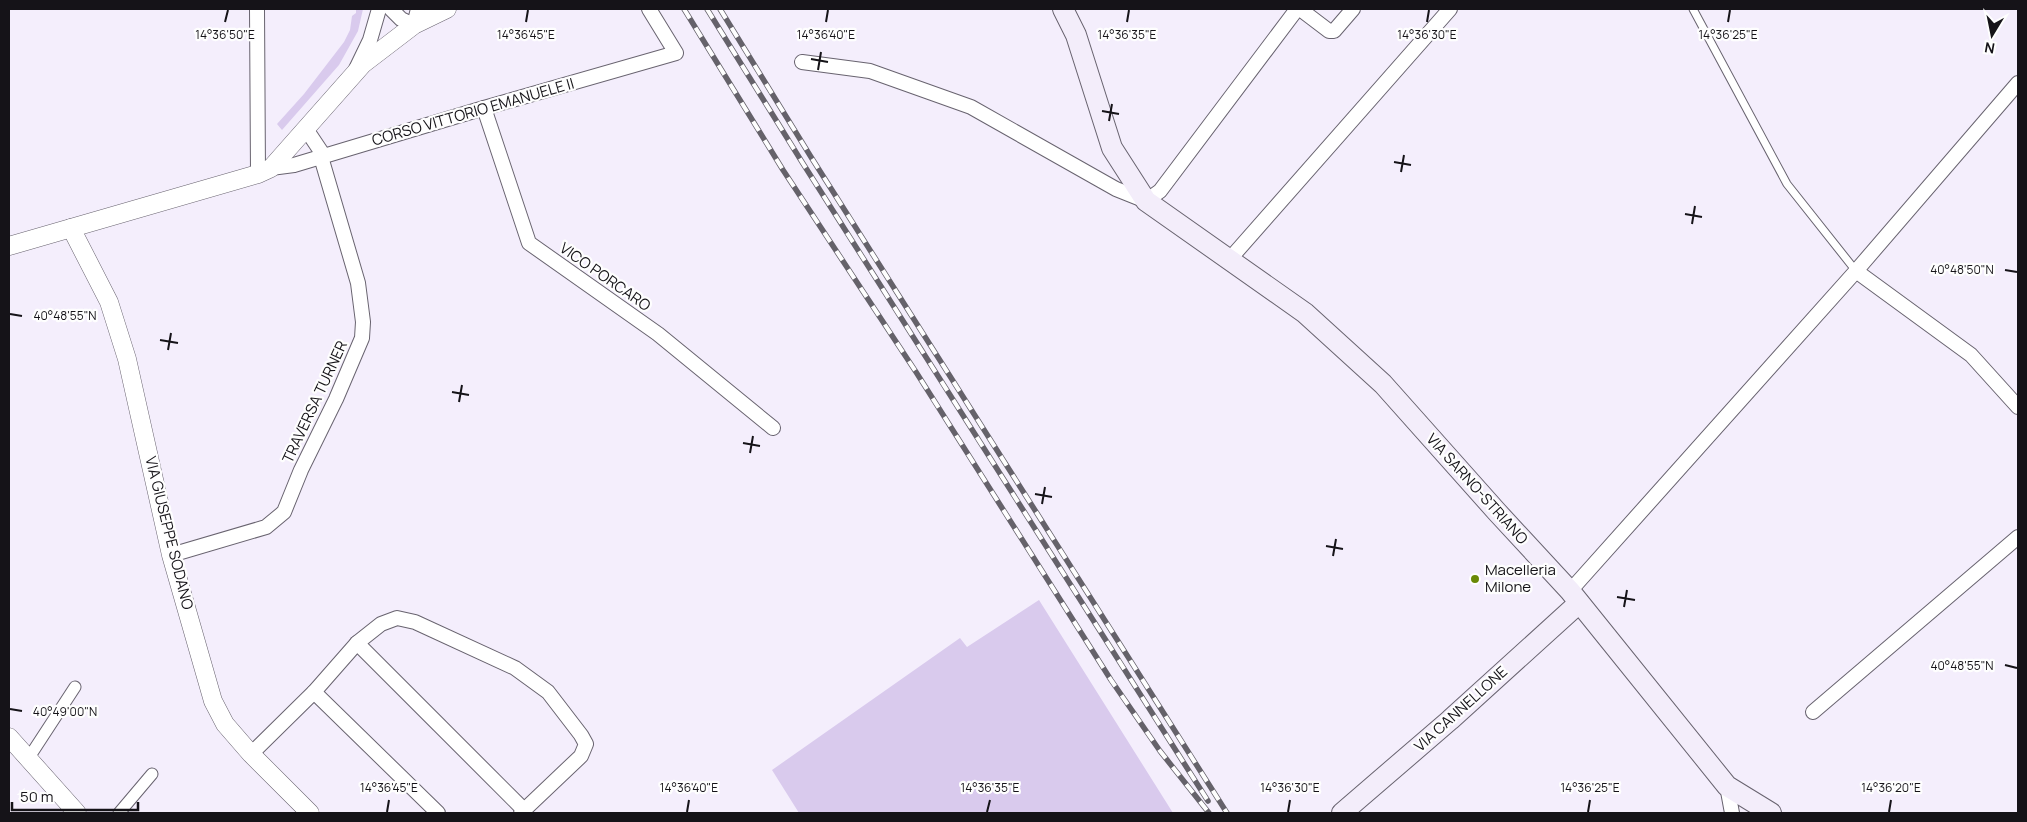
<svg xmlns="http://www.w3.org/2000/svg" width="2027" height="822" viewBox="0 0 2027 822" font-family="Manrope,sans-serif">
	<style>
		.green { fill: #d9caed }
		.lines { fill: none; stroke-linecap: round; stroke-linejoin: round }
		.service-casing { stroke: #68636f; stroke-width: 9 }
		.pedestrian-casing { stroke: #68636f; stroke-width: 13 }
		.minor-casing { stroke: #68636f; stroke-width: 16 }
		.tertiary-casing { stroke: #68636f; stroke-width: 19 }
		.secondary-casing { stroke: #68636f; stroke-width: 22 }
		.service { stroke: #fff; stroke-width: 7 }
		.pedestrian { stroke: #fff; stroke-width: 11 }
		.minor { stroke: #fff; stroke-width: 14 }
		.tertiary { stroke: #fff; stroke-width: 18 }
		.secondary { stroke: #f3edfa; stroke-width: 20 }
		.rail-casing { stroke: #65626a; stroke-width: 5.5 }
		.rail { stroke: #fefefe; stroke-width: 4; stroke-dasharray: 11; stroke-linecap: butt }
		.ticks { fill: none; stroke: #151318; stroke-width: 2 }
		.poi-dot { fill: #698906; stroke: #fefefe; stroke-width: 2 }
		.labels { text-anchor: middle; stroke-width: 4.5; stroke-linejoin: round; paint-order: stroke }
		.street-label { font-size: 15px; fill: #151318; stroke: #fefefe }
		.poi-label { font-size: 15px; fill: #151318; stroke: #fefefe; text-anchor: start }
		.ticks-label { font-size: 12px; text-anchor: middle; fill: #151318; stroke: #fefefe; stroke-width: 4.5; stroke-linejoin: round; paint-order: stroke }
	</style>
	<rect width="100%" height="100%" fill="#f4eefc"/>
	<g class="green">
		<path d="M356 9H363L358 31 339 65 282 130 277 124 304 94 344 42 350 30 352 16 356 13Z"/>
		<path d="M1039 600 1173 813H799L772 770 960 638 967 647Z"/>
	</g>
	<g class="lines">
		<defs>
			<path id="service" d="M1693 9 1787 184 1856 271"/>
			<g id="pedestrian">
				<path d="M28 759 75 687"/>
				<path d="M119 813 152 774"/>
			</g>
			<g id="minor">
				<path d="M257 9 258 174"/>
				<path d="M391 9 401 19 414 25 418 9"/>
				<path d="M1300 9 1329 31H1334L1353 9"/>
				<path d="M802 62 870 71 971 107 1116 189 1146 201 1160 191 1297 9"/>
				<path d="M356 69 370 40 379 9"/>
				<path d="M484 108 529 243 658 334 773 428"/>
				<path d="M306 129 324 156"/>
				<path d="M271 168 294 165 484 108 676 53 649 9"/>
				<path d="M1229 260 1450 9"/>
				<path d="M1856 271 1971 355 2018 407"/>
				<path d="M171 555 266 527 284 512 301 470 336 399 362 338 363 322 358 283 321 157"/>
				<path d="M1570 591 1856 271 2018 83"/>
				<path d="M357 643 524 810"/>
				<path d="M314 692 438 813"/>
				<path d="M1813 712 2018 537"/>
				<path d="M251 754 314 692 357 643 381 624 397 618 415 622 515 668 548 692 581 735 586 744 581 756 521 813"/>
				<path d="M1727 786 1732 813"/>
			</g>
			<g id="tertiary">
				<path d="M71 228 109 302 127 359 171 555 213 701 225 724 251 754 310 813"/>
				<path d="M9 246 258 174 271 168 363 64 414 25 447 9"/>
				<path d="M9 737 77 813"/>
			</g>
			<g id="secondary">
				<path d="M1063 9 1076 35 1112 148 1146 201 1305 313 1383 384 1497 512 1570 591 1727 786 1771 813"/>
				<path d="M1342 813 1450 720 1579 603"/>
			</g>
		</defs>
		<use href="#service" class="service-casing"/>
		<use href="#pedestrian" class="pedestrian-casing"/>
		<use href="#minor" class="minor-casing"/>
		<use href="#tertiary" class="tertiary-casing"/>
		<use href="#secondary" class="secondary-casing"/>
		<use href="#service" class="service"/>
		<use href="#pedestrian" class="pedestrian"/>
		<use href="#minor" class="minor"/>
		<use href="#tertiary" class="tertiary"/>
		<use href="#secondary" class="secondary"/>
		<defs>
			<g id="rail">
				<path d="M684 9 783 170 916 372 1111 680 1160 751 1209 813"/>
				<path d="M707 9 802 162 1208 801"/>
				<path d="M720 9 811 157 1227 813"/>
			</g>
		</defs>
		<use href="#rail" class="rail-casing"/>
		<use href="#rail" class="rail"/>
	</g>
	<path class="ticks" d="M225 22 228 10M526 22 528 10M826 22 828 10M1127 22 1129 10M1427 22 1429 10M1728 22 1730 10M811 59 828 62M818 70 821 52M1102 111 1119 114M1109 121 1112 104M1394 162 1411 165M1401 172 1404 155M1685 214 1702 217M1692 224 1695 206M2005 270 2017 272M10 314 22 316M160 340 178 343M168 350 171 333M452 392 469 395M459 402 462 385M743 443 760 446M750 453 753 436M1035 494 1052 497M1042 504 1045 487M1326 546 1343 549M1333 556 1336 539M1617 597 1635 600M1624 607 1627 590M2005 665 2017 668M10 709 22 711M387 812 389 800M687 812 689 800M987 812 990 800M1288 812 1290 800M1588 812 1590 800M1889 812 1891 800"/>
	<circle class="poi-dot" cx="1475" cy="579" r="5"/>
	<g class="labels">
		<g class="street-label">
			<text transform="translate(473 112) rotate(-16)" y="5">CORSO VITTORIO EMANUELE II</text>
			<text transform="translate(605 277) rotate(35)" y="5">VICO PORCARO</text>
			<text transform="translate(315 402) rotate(-65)" y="5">TRAVERSA TURNER</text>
			<text transform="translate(1477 489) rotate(48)" y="5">VIA SARNO-STRIANO</text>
			<text transform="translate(169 533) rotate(76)" y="5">VIA GIUSEPPE SODANO</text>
			<text transform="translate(1461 709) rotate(-42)" y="5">VIA CANNELLONE</text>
		</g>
		<g class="poi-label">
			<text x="1485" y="575">Macelleria<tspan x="1485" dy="17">Milone</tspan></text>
		</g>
	</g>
	<g class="ticks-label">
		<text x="225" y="39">14°36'50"E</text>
		<text x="526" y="39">14°36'45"E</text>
		<text x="826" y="39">14°36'40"E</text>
		<text x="1127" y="39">14°36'35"E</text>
		<text x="1728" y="39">14°36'25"E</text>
		<text x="1427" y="39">14°36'30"E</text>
		<text x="1962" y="274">40°48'50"N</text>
		<text x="65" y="320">40°48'55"N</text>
		<text x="1962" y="670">40°48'55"N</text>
		<text x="65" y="716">40°49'00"N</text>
		<text x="389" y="792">14°36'45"E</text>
		<text x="689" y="792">14°36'40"E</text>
		<text x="990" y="792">14°36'35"E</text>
		<text x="1290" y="792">14°36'30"E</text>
		<text x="1590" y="792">14°36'25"E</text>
		<text x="1891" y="792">14°36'20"E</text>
	</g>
	<rect width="2027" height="822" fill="none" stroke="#151318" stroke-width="20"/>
	<g transform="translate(1992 35) rotate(190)" stroke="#fefefe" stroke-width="4" paint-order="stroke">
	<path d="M0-4L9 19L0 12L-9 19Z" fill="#151318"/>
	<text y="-8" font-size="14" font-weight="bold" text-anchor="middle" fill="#151318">N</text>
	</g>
	<path d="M12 802v8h126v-8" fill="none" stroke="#151318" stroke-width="2.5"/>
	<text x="20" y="802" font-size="15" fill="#151318" stroke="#fefefe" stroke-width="4" paint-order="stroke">50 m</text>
</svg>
